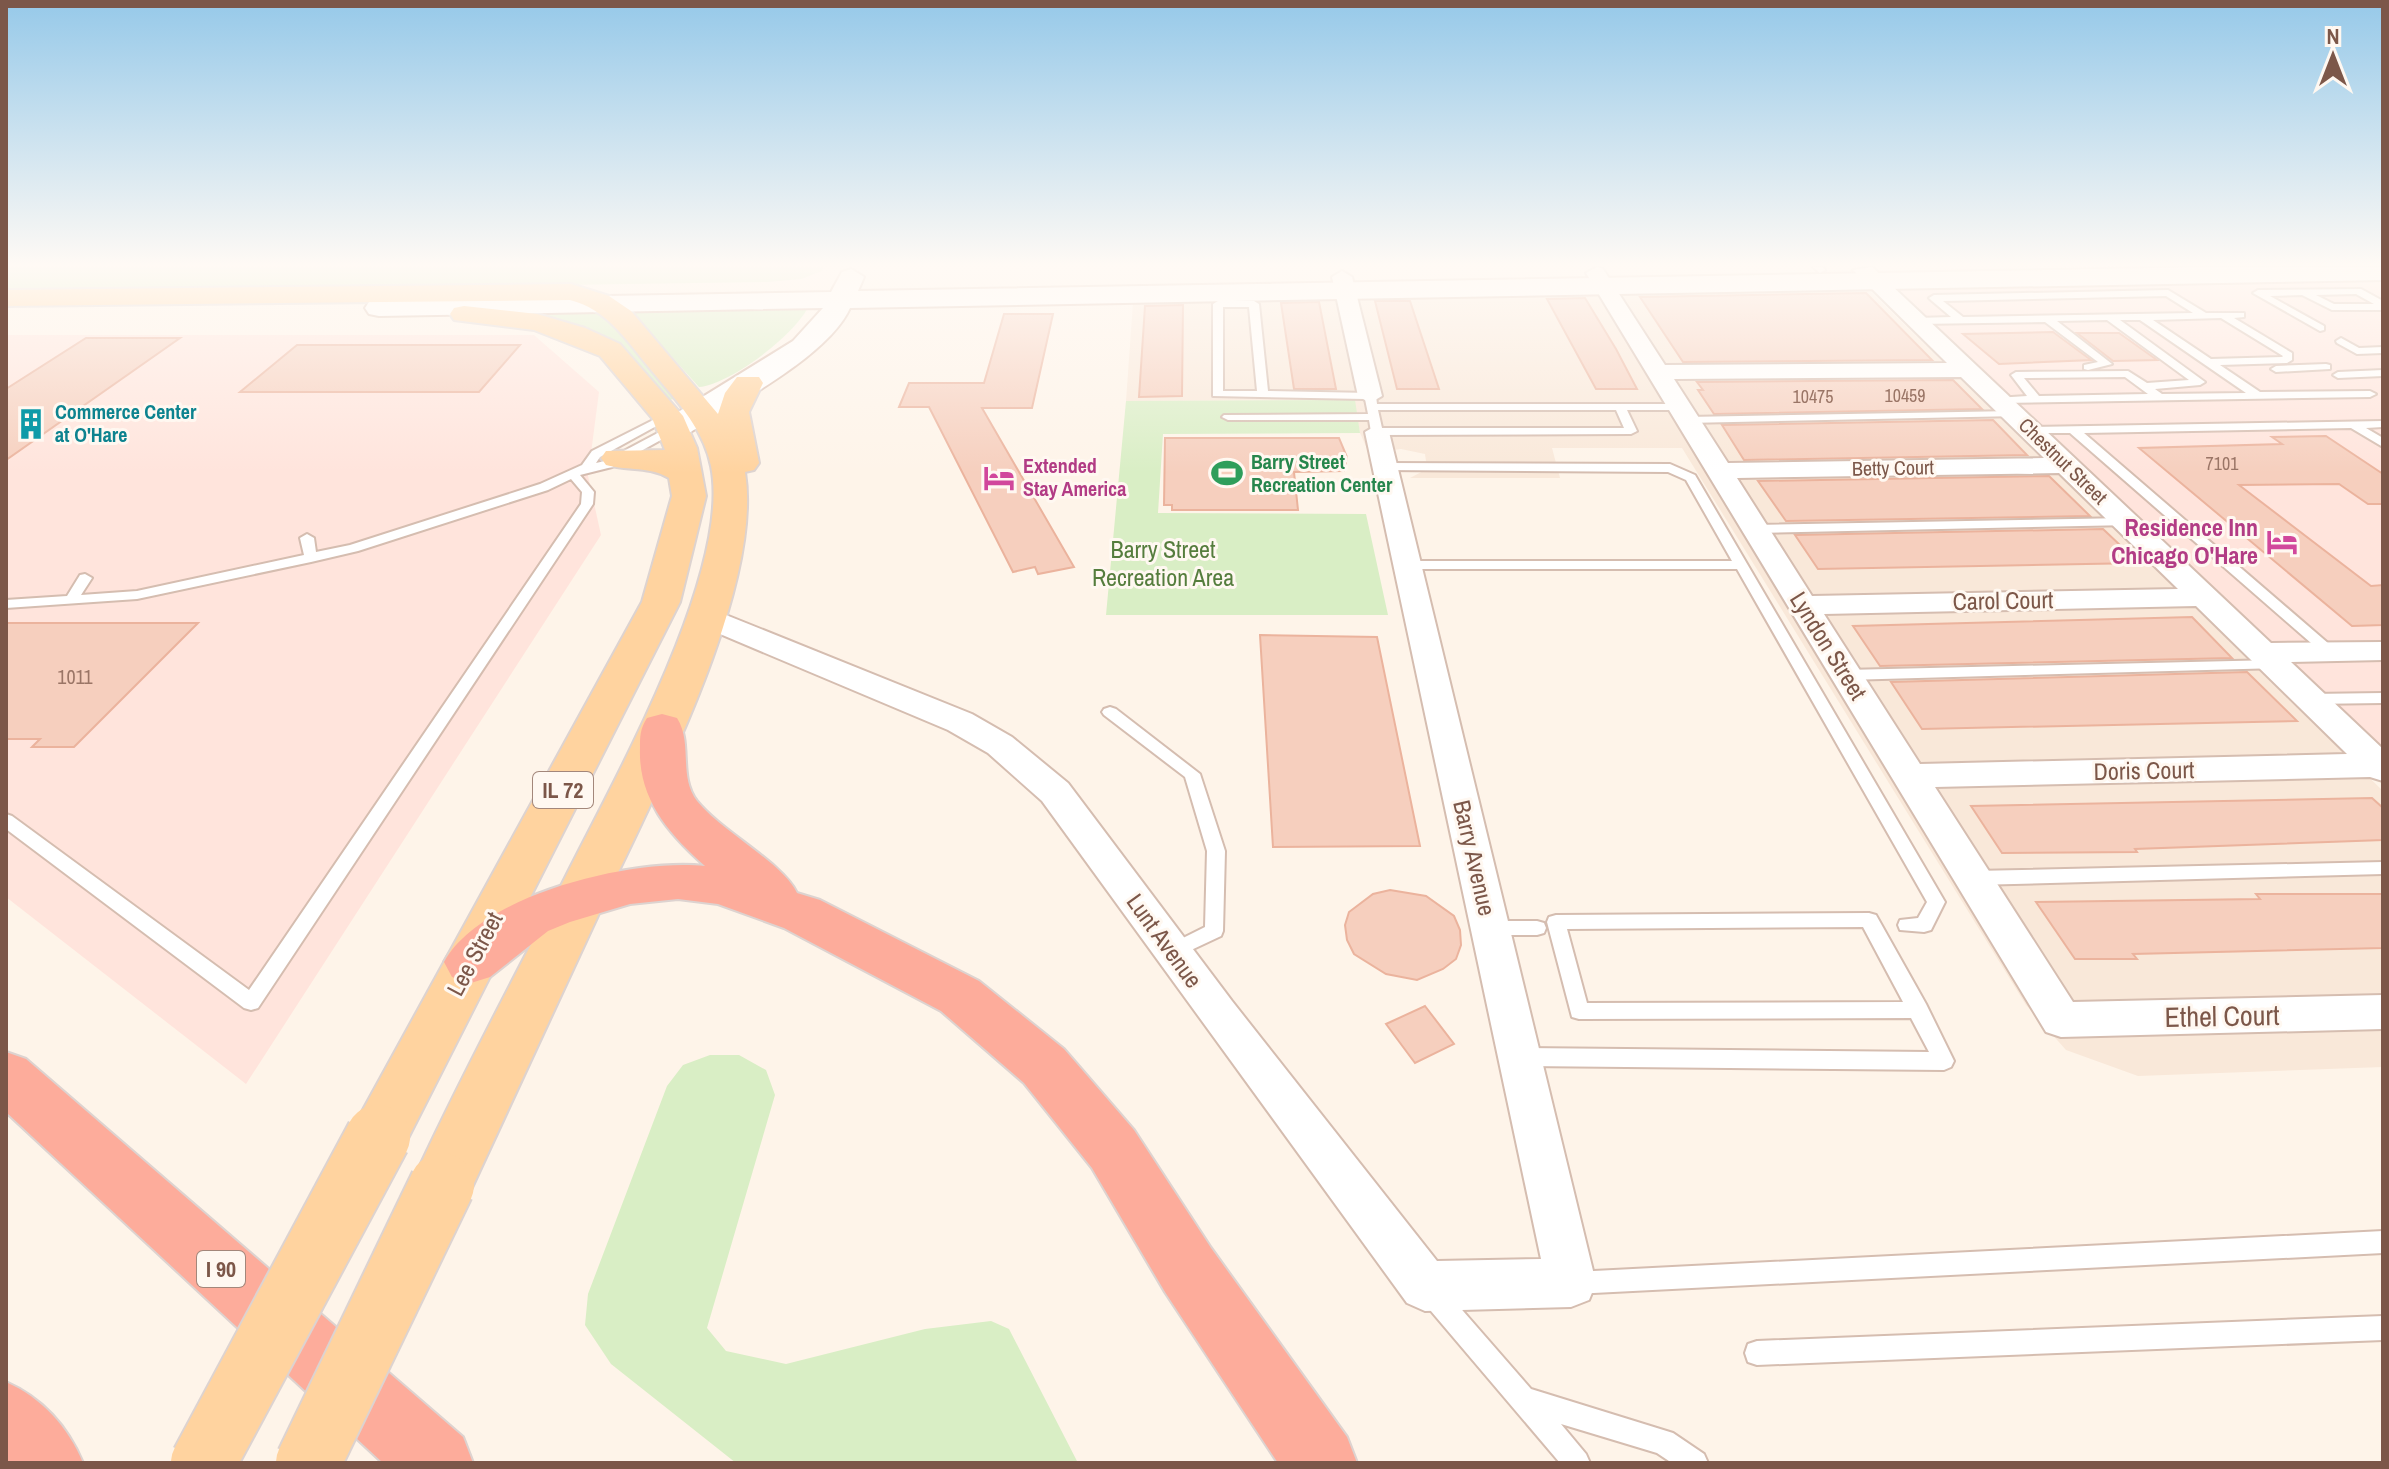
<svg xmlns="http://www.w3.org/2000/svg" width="2389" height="1469" viewBox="0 0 2389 1469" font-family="'Archivo Narrow',sans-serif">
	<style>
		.residential { fill: #f9e8d9 }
		.commercial { fill: #ffe4dc }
		.green { fill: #d9eec5 }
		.building { fill: #f6cfbe; stroke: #ebb39d; stroke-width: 2 }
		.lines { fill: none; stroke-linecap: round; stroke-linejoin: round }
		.lane-casing { stroke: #d5bdb0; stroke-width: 4 }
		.street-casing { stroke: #d5bdb0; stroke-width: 4 }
		.secondary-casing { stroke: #dabeaf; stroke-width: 4 }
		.primary-casing { stroke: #ddd3d0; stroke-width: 4 }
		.highway-casing { stroke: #ddd3d0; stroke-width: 4 }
		.lane { fill: #fff; fill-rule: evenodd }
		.street { fill: #fff; fill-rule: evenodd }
		.secondary { fill: #fff; fill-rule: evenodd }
		.primary { fill: #ffd39f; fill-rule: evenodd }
		.highway { fill: #fdac9b; fill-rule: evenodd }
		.primary-bridge-casing { stroke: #ddd3d0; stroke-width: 68; stroke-linecap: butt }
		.primary-bridge { stroke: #ffd39f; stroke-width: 64 }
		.labels { text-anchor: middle; stroke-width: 6; stroke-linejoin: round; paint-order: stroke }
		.far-number-label { font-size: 18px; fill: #9a7566 }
		.far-culture-label { font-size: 20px; font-weight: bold; fill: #0d838f; stroke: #fff8f1; text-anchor: start }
		.far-street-label { font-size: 20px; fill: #7c5749; stroke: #fff8f1 }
		.far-leisure-label { font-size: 20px; font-weight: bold; fill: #27864d; stroke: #fff8f1; text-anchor: start }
		.far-hotel-label { font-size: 20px; font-weight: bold; fill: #b23c85; stroke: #fff8f1; text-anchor: start }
		.number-label { font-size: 20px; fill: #9a7566 }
		.shield { fill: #fff8f1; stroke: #a3877b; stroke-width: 2 }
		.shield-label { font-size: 22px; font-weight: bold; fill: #7c5749 }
		.hotel-label { font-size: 24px; font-weight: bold; fill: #b23c85; stroke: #fff8f1; text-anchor: end }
		.park-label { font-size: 24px; fill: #557d3d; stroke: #fff8f1 }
		.street-label { font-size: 24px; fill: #7c5749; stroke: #fff8f1 }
		.near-street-label { font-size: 28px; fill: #7c5749; stroke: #fff8f1 }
	</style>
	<rect width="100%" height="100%" fill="#fef4e9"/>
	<path class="residential" d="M1859 285 1869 290 2383 791V1067L2138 1076 2066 1050 2026 1005 1682 448H1552L1560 478H1410L1427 469 1425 454 1401 449 1369 453 1360 433 1354 400 1126 401 1133 303H1124Z"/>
	<g class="commercial">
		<path d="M2383 278V751L1887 283Z"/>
		<path d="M6 335H534L599 392 588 476 601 535 246 1084 6 897Z"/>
	</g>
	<g class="green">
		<path d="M6 267H823L822 271 801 279 767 282 6 293Z"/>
		<path d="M811 301C800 332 731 384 699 387L626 306Z"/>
		<path d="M600 306 676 399 666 400 631 355 606 339 479 307Z"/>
		<path d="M1355 400 1360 433 1163 434 1158 513 1366 514 1388 615H1106L1126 401Z"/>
		<path d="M710 1055H739L766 1070 775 1095 707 1328 726 1351 786 1364 925 1329 991 1321 1009 1329 1078 1463H736L611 1364 585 1325 588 1294 667 1086 683 1065Z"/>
	</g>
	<g class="building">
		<path d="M1866 293 1932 360 1683 362 1640 297Z"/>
		<path d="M1585 298 1616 349 1637 389H1596L1547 299Z"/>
		<path d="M1375 301H1410L1439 389H1397Z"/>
		<path d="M1319 302 1336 389H1294L1281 303Z"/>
		<path d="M1183 305 1182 396 1139 397 1145 306Z"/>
		<path d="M1004 314H1053L1032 408H982L1074 567 1038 574 1035 567 1013 572 929 407H899L909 383H984Z"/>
		<path d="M2053 332 2091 360 1999 364 1963 334Z"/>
		<path d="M2077 333H2119L2157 360 2113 361Z"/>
		<path d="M86 338H180L6 460V389Z"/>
		<path d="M297 345H520L479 392H240Z"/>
		<path d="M1953 380 1982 409 1714 414 1698 390H1703L1697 382Z"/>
		<path d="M1993 420 2027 455 1744 460 1722 425Z"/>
		<path d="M2326 436 2383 474V504H2368L2339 484 2239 485 2371 586 2383 585V625L2352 626 2139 448 2282 444 2272 437Z"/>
		<path d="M1165 438H1339L1347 457 1344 471 1294 472 1298 510H1172V505H1164Z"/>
		<path d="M2049 476 2090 516 1786 521 1758 481Z"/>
		<path d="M2103 529 2139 563 1818 569 1795 535Z"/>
		<path d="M2192 617 2232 658 1880 666 1853 626Z"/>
		<path d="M6 623H198L74 747H32L40 739H6Z"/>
		<path d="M1260 635 1377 637 1420 846 1273 847Z"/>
		<path d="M2247 672 2297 721 1922 729 1891 682Z"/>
		<path d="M2372 798 2383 808V840L2135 849 2137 852 2002 853 1971 806Z"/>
		<path d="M1390 890 1426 896 1454 916 1460 930 1461 945 1456 959 1443 969 1417 980 1386 974 1354 954 1347 940 1345 925 1349 912 1373 894Z"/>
		<path d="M2256 894H2383V948L2133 954 2137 959H2075L2036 902 2260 899Z"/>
		<path d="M1425 1006 1454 1044 1415 1063 1386 1024Z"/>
	</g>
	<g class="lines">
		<defs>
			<g id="lane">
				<path d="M1813 267H1823L1825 270 1820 273Z"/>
				<path d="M2361 289 2383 301V310H2332L2302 295 2270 296 2324 326V330L2320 331 2253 293 2258 290ZM2356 294 2374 304H2334L2316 295Z"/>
				<path d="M2168 290 2206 313H2244V317L2234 318 2292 353V360L2287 363 2220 365 2260 392 2370 391 2376 394 2370 397 2000 403 1994 400 1996 398 2027 396 2011 375 2016 372 2128 371 2147 383 2189 380 2107 320 2057 321 2112 364 2088 370 2084 369V365L2098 362 2045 322 1917 324 1912 321 1917 318 1951 317 1931 300 1929 298 1934 295ZM2166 296 2193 313 1963 317 1943 301ZM2221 318 2283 356 2282 357 2211 359 2153 320ZM2120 320H2140L2246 393 2162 394 2155 389 2200 385 2205 382ZM2125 377 2148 394 2039 396 2024 378Z"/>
				<path d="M1254 301 1259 304 1268 391 1370 393 1376 396 1377 404H1679L1685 407 1679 410H1627L1637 431 1631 434 1377 435 1371 432 1369 420H1228L1222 417 1224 415 1368 414 1365 399 1213 396V304L1218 301ZM1223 307H1249L1257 391H1223ZM1378 410H1616L1624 428H1382Z"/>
				<path d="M2341 338 2359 348 2383 347V353L2357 354 2337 343 2336 341Z"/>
				<path d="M2326 364 2330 365V369L2276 372 2271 369 2276 366Z"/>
				<path d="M2383 370V376L2338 378 2333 375 2338 372Z"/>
				<path d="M2014 411 2018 412V416L1687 423 1681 420 1687 417Z"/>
				<path d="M667 413 673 416 671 418 600 457 596 463 605 461 669 427H677V431L612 467 580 475 594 492 593 504 258 1008 251 1010 244 1008 6 829V814L12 816 249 990 581 504 582 492 571 479 548 490 358 551 311 562 137 599 6 608V600L67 596 80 575 85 574 92 578 81 595 137 591 304 555 300 538 307 534 314 538 316 552 350 545 540 484 582 465 592 451Z"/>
				<path d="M2383 421V427L2366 428 2383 438V447L2351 428 2084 433 2336 650 2338 653 2331 657 2326 656 2070 433H2031L2025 430 2031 427Z"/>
				<path d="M1385 463 1670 464 1695 475 1945 902 1931 930 1924 932 1900 930 1898 925 1900 920 1918 918 1927 902 1737 569H1408L1401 565 1408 561H1732L1686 480 1668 472 1381 470 1379 467Z"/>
				<path d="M2126 518 2132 522 2131 525 1755 533 1748 529 1755 525Z"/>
				<path d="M2275 660 2282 665 2280 668 1846 680 1838 675 1846 670Z"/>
				<path d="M2383 693V703L2310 704 2302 699 2310 694Z"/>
				<path d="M1110 707 1116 709 1200 774 1225 851 1223 931 1221 936 1172 959 1165 957 1162 952 1165 947 1205 927 1207 851 1185 777 1104 715 1102 712 1104 709Z"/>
				<path d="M2383 862V874L1974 885 1968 883 1965 878 1968 873 1974 871Z"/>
				<path d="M1869 913 1876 915 1926 1004 1954 1061 1951 1067 1944 1070 1520 1066 1513 1063 1510 1057 1513 1051 1520 1048 1929 1052 1911 1018 1579 1019 1572 1017 1547 922 1549 917 1556 915ZM1863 927 1903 1002 1587 1003 1567 929Z"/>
				<path d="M1491 921H1537L1544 923 1546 928 1544 933 1537 935H1491L1484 933 1482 928 1484 923Z"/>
				<path d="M2383 1231V1253L1574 1294 1566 1291 1562 1283 1566 1275 1574 1272Z"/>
				<path d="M1434 1284 1443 1288 1531 1389 1673 1433 1704 1454 1708 1463H1672L1657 1453 1561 1424 1586 1454 1590 1463H1560L1425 1304 1422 1296 1425 1288Z"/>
				<path d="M2383 1316V1340L1757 1365 1748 1362 1745 1353 1748 1344 1757 1341Z"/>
			</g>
			<g id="street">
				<path d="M1597 267 1603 269 1665 365 1947 363 1853 270 1872 267 2271 643 2383 642V660L2291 662 2383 749V781L2370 777 1935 787 2073 1002 2383 995V1029L2061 1037 2046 1032 1586 273ZM1961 377 2044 458 1728 463 1674 379ZM2059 473 2178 589 1812 596 1737 478ZM2196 606 2347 754 1920 764 1824 614Z"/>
				<path d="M1342 271 1352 277 1382 396 1370 403 1358 396 1332 277Z"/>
				<path d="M1377 425 1389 432 1596 1283 1589 1300 1571 1307 1425 1311 1407 1303 1042 801 988 753 948 730 694 623 690 617 694 611H716L972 714 1012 737 1068 783 1232 1001 1437 1261 1541 1259 1365 432Z"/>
			</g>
			<path id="secondary" d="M2211 267H2383V280L850 308C828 357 731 406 684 436H662L657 429 662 422 793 341 823 308 379 316 369 314 365 308 369 302 379 300 831 292 842 272 851 269 864 277 858 291Z"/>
			<g id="primary">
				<path d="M571 284 609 296 631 311 718 414 725 393 737 377H759L763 383 749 412 759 463 754 470 745 472C764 590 652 798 602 907 556 1006 510 1105 464 1205L442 1213 420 1205 411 1185C460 1077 518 972 571 866 618 773 732 568 711 466 703 426 672 396 647 365 625 338 606 309 570 300L6 306V290Z"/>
				<path d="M464 306 537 314 585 328 620 344 683 416 697 448 706 496 680 602 399 1156 378 1163 357 1156 348 1137 642 602 672 496 669 478C649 466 629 471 606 465L601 458 606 451 665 450 652 418 600 356 534 330 454 320 450 314 454 308Z"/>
			</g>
			<g id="highway">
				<path d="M662 714 677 718C693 743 678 776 697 801 722 832 783 863 797 893L820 900 979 981 1064 1049 1134 1130 1211 1248 1347 1437 1357 1463H1278L1165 1292 1092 1168 1024 1083 941 1011 784 928 718 904 678 899 630 904 570 922 548 931 490 977 471 983 452 977 444 962C481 894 633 858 705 866 669 834 638 799 640 748 640 736 640 729 647 718Z"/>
				<path d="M6 1052 26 1059 463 1437 473 1463H383L6 1112Z"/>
				<path d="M6 1382C42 1398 68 1427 83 1463H6Z"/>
			</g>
		</defs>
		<use href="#lane" class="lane-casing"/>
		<use href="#street" class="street-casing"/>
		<use href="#secondary" class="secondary-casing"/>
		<use href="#primary" class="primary-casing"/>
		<use href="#highway" class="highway-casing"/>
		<use href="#lane" class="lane"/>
		<use href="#street" class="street"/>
		<use href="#secondary" class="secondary"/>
		<use href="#primary" class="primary"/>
		<use href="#highway" class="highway"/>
		<defs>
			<g id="primary-bridge">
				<path d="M203 1463 378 1137"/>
				<path d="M308 1463 442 1185"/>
			</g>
		</defs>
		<use href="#primary-bridge" class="primary-bridge-casing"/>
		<use href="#primary-bridge" class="primary-bridge"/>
	</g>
	<linearGradient id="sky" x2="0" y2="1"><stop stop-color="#96c9e9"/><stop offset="0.56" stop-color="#fffaf5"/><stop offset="1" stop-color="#fffaf5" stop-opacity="0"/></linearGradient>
	<rect width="2389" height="473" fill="url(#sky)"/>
	<defs>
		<symbol id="building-bare" viewBox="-9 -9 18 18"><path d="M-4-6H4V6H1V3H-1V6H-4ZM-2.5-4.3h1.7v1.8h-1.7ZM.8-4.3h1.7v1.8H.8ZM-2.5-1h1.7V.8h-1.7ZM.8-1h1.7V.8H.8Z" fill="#0f9aa8" stroke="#fff8f1" stroke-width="2.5" paint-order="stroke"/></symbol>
		<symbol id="stadium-bare" viewBox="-9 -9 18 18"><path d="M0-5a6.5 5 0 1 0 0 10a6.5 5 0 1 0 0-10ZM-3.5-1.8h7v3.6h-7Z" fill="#2e9e5b" stroke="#fff8f1" stroke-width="2.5" paint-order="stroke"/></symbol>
		<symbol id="hotel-bare" viewBox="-9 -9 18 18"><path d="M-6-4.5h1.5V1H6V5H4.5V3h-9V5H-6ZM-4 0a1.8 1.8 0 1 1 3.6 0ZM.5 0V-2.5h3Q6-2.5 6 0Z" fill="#d1479c" stroke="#fff8f1" stroke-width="2.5" paint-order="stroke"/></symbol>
	</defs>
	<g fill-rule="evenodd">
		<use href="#building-bare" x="9" y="402" width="44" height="44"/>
		<use href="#stadium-bare" x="1205" y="451" width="44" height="44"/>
		<use href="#hotel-bare" x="977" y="456" width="44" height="44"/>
		<use href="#hotel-bare" x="2260" y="520" width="44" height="44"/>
	</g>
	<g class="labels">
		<g class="far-number-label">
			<text x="1905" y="402">10459</text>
			<text x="1813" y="403">10475</text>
			<text x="2222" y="470">7101</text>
		</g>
		<g class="far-culture-label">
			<text x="55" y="419">Commerce Center<tspan x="55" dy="23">at O'Hare</tspan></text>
		</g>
		<g class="far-street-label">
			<text transform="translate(2063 461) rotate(44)" y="7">Chestnut Street</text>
			<text transform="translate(1893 468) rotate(-1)" y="7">Betty Court</text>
		</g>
		<g class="far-leisure-label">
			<text x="1251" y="469">Barry Street<tspan x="1251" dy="23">Recreation Center</tspan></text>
		</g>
		<g class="far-hotel-label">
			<text x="1023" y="473">Extended<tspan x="1023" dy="23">Stay America</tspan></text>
		</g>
		<g class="number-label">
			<text x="75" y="684">1011</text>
		</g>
		<g class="shield">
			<rect x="533" y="772" width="60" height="36" rx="6"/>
			<rect x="197" y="1251" width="48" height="36" rx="6"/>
		</g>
		<g class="shield-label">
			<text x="563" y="798">IL 72</text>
			<text x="221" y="1277">I 90</text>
		</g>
		<g class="hotel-label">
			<text x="2258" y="536">Residence Inn<tspan x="2258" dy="28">Chicago O'Hare</tspan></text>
		</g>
		<g class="park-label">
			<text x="1163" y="558">Barry Street<tspan x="1163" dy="28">Recreation Area</tspan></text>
		</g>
		<g class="street-label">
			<text transform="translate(2003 601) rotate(-1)" y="8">Carol Court</text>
			<text transform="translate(1828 646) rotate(58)" y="8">Lyndon Street</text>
			<text transform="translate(2144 771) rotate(-1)" y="8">Doris Court</text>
			<text transform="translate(1474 858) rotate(77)" y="8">Barry Avenue</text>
			<text transform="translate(1164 941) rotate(54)" y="8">Lunt Avenue</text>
			<text transform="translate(475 954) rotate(-62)" y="8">Lee Street</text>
		</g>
		<g class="near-street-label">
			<text transform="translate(2222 1016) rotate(-1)" y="10">Ethel Court</text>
		</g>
	</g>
	<rect width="2389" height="1469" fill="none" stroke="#7c5749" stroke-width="16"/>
	<g transform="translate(2333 56)" stroke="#fff8f1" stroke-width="6" paint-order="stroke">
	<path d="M0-6L14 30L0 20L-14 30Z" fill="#7c5749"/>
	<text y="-12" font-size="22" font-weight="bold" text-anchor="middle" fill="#7c5749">N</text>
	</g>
</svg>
